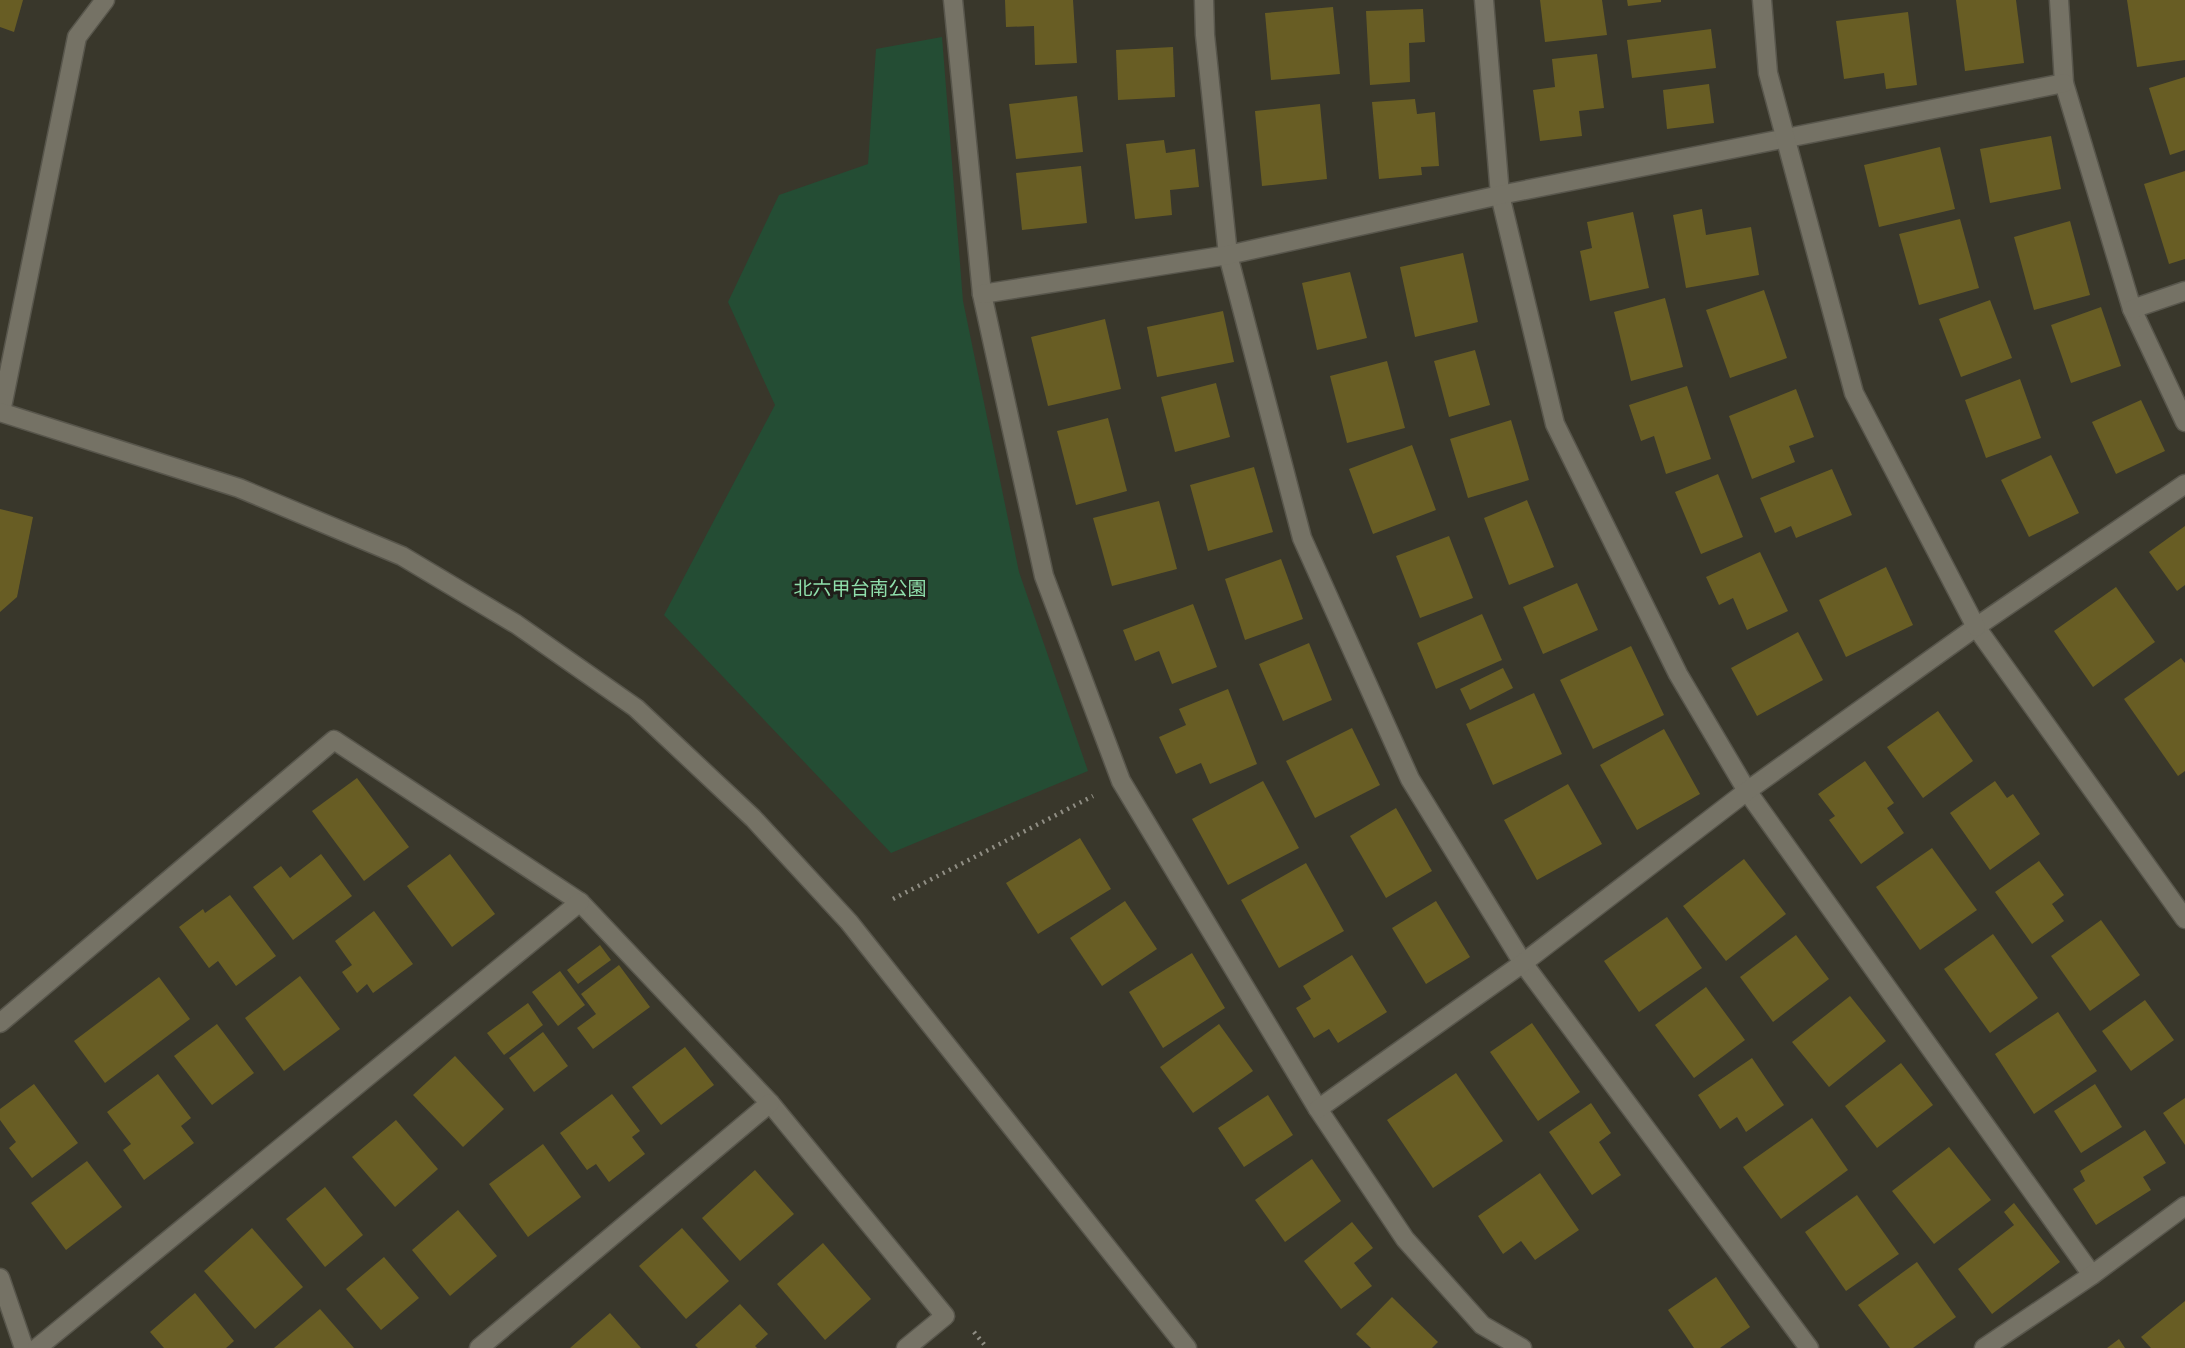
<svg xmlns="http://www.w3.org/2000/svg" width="2185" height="1348" viewBox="0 0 2185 1348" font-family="Barlow,'Noto Sans JP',sans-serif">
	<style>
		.green { fill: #244d34 }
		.building { fill: #685d24 }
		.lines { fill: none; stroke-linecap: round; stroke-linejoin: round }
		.street-casing { stroke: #58564c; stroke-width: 21 }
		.secondary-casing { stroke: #58564c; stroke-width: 21 }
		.path { stroke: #908e84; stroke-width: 4.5; stroke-dasharray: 2 5; stroke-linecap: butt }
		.street { stroke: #757265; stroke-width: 18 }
		.secondary { stroke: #757265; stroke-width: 18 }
		.labels { text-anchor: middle; stroke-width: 6; stroke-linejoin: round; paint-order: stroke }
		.park-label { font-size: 19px; fill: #8fdfab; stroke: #1f1e19 }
	</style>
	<rect width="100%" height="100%" fill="#39372b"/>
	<path class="green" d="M942 37 963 301 1019 572 1088 771 891 853 664 615 775 405 728 302 779 195 868 164 876 49Z"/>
	<g class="building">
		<path d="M0 0H23L14 32 0 27Z"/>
		<path d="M1005 0H1073L1077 63 1035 65 1034 26 1006 27Z"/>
		<path d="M1540 0H1602L1607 35 1545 42Z"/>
		<path d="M1627 0H1661V2L1628 6Z"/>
		<path d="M1956 0H2016L2024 63 1965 71Z"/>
		<path d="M2127 0H2185V60L2137 67Z"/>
		<path d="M1333 7 1340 74 1271 80 1265 13Z"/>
		<path d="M1423 9 1425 42 1409 43 1410 82 1370 85 1366 11Z"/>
		<path d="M1908 12 1917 85 1886 89 1884 73 1844 79 1836 21Z"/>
		<path d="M1711 29 1716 68 1632 78 1627 40Z"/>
		<path d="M1173 47 1175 97 1118 100 1116 50Z"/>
		<path d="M1597 54 1604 108 1579 111 1582 136 1540 141 1533 90 1555 87 1552 59Z"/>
		<path d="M2185 77V150L2170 155 2149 88Z"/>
		<path d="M1709 84 1714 123 1667 129 1663 90Z"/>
		<path d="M1077 96 1083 152 1016 159 1009 104Z"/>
		<path d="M1415 99 1417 114 1435 112 1439 166 1421 167 1422 175 1379 179 1372 102Z"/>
		<path d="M1320 104 1327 179 1262 186 1255 111Z"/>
		<path d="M2051 136 2061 189 1990 203 1980 149Z"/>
		<path d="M1164 140 1166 153 1195 149 1199 187 1170 190 1172 215 1135 219 1126 144Z"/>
		<path d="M1940 147 1955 209 1879 227 1864 165Z"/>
		<path d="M1081 166 1087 223 1022 230 1016 173Z"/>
		<path d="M2185 171V259L2169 264 2144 184Z"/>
		<path d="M1702 209 1706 235 1751 227 1759 275 1686 288 1673 215Z"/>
		<path d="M1633 212 1649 288 1590 301 1580 251 1592 248 1587 222Z"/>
		<path d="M1960 219 1979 288 1919 305 1899 234Z"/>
		<path d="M2070 221 2090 295 2034 310 2014 237Z"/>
		<path d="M1463 253 1478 322 1415 337 1400 267Z"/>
		<path d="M1350 272 1367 338 1317 350 1302 283Z"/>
		<path d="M1764 290 1787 358 1730 378 1706 310Z"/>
		<path d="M1665 298 1683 367 1631 381 1614 312Z"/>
		<path d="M1990 300 2012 358 1961 377 1939 319Z"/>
		<path d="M2101 307 2121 366 2071 383 2051 325Z"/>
		<path d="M1223 311 1234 362 1157 377 1147 327Z"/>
		<path d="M1105 319 1121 389 1048 406 1031 337Z"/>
		<path d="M1475 350 1490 405 1449 417 1434 361Z"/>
		<path d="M1387 361 1405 428 1347 443 1330 376Z"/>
		<path d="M2020 379 2041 438 1986 458 1965 400Z"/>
		<path d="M1216 383 1230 437 1175 452 1161 397Z"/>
		<path d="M1687 386 1711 459 1666 474 1654 436 1641 441 1629 405Z"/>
		<path d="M1796 389 1814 437 1789 446 1795 462 1752 479 1729 416Z"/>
		<path d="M2141 400 2165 451 2116 474 2092 422Z"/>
		<path d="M1108 418 1127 491 1076 505 1057 431Z"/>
		<path d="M1511 420 1529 480 1468 498 1450 439Z"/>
		<path d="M1412 445 1436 510 1373 534 1349 469Z"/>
		<path d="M2051 455 2079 513 2029 537 2001 480Z"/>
		<path d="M1254 467 1273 532 1208 551 1190 485Z"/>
		<path d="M1832 469 1852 515 1796 538 1791 526 1775 533 1760 498Z"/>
		<path d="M1718 474 1743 537 1701 554 1675 492Z"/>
		<path d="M1527 500 1554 567 1509 585 1484 518Z"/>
		<path d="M1159 501 1177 569 1112 586 1093 518Z"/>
		<path d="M0 509 33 517 17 597 0 612Z"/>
		<path d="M2185 526V585L2177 591 2149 552Z"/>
		<path d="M1449 536 1473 598 1420 618 1396 556Z"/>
		<path d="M1760 552 1788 611 1747 630 1733 598 1719 605 1706 577Z"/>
		<path d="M1281 559 1303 619 1245 640 1225 579Z"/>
		<path d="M1886 567 1913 625 1846 657 1819 600Z"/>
		<path d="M1577 583 1598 630 1543 654 1523 607Z"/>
		<path d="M2116 587 2155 642 2093 687 2054 631Z"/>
		<path d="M1193 604 1217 667 1172 684 1159 651 1135 661 1123 630Z"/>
		<path d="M1482 614 1502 660 1436 689 1417 643Z"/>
		<path d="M1798 632 1823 680 1757 716 1731 668Z"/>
		<path d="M1309 643 1332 700 1283 721 1259 664Z"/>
		<path d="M1631 646 1664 715 1593 749 1560 680Z"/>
		<path d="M2181 658 2185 663V771L2178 776 2124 699Z"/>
		<path d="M1503 668 1513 688 1470 710 1460 689Z"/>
		<path d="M1228 689 1257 764 1210 784 1201 763 1176 774 1159 737 1186 725 1179 709Z"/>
		<path d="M1534 693 1562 754 1493 785 1466 724Z"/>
		<path d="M1938 711 1973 761 1923 798 1887 747Z"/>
		<path d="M1352 728 1380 785 1315 818 1286 761Z"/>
		<path d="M1664 729 1700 794 1637 830 1600 765Z"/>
		<path d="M1865 761 1894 803 1887 808 1904 833 1861 864 1829 820 1835 816 1818 794Z"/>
		<path d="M357 778 409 847 364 881 312 811Z"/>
		<path d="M1263 781 1299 848 1228 885 1192 819Z"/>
		<path d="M1995 781 2007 798 2013 794 2040 834 1990 870 1950 813Z"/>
		<path d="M1568 784 1602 844 1537 880 1504 820Z"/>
		<path d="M1396 808 1432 871 1386 898 1350 836Z"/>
		<path d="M1080 838 1111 889 1038 934 1006 883Z"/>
		<path d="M1932 848 1977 910 1920 950 1876 887Z"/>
		<path d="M321 854 352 896 293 940 253 887 281 866 290 878Z"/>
		<path d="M450 854 495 914 452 947 407 886Z"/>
		<path d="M1744 859 1786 914 1726 961 1683 906Z"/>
		<path d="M2039 861 2064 895 2052 904 2064 921 2032 944 1995 892Z"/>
		<path d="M1306 863 1344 931 1279 968 1241 900Z"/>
		<path d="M230 895 276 956 236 986 218 961 209 968 179 927 203 909 205 913Z"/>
		<path d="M1125 901 1157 949 1102 986 1070 938Z"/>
		<path d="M1436 901 1470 957 1426 984 1392 928Z"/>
		<path d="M374 911 413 964 373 993 367 984 357 993 342 972 352 965 335 941Z"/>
		<path d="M1667 917 1702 968 1639 1012 1604 961Z"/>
		<path d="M2101 920 2140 975 2090 1011 2051 956Z"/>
		<path d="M1993 934 2038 998 1990 1033 1944 969Z"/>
		<path d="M1796 935 1829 979 1773 1022 1740 977Z"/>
		<path d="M600 945 611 960 578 984 567 970Z"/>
		<path d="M1192 953 1225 1008 1163 1048 1129 992Z"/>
		<path d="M1352 955 1387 1012 1338 1043 1329 1029 1314 1038 1296 1008 1311 999 1303 986Z"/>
		<path d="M619 965 650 1007 593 1049 577 1028 596 1014 581 994Z"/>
		<path d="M560 971 585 1005 558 1026 532 992Z"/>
		<path d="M300 976 340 1029 284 1071 245 1018Z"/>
		<path d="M159 977 190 1019 105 1083 74 1041Z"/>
		<path d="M1706 987 1745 1040 1694 1078 1655 1025Z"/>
		<path d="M1850 996 1886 1041 1829 1087 1792 1042Z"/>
		<path d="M2145 1000 2174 1040 2131 1071 2102 1031Z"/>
		<path d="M528 1003 543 1025 504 1055 487 1033Z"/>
		<path d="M2058 1012 2097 1071 2034 1114 1995 1054Z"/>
		<path d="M1532 1023 1580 1092 1538 1121 1490 1052Z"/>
		<path d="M217 1024 254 1073 212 1105 174 1056Z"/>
		<path d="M1219 1024 1253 1071 1193 1113 1160 1067Z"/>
		<path d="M543 1032 568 1066 534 1092 509 1058Z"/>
		<path d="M685 1047 714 1085 661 1125 632 1087Z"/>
		<path d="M455 1056 504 1109 463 1147 413 1095Z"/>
		<path d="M1752 1058 1784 1105 1746 1132 1737 1117 1720 1129 1698 1095Z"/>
		<path d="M1901 1063 1933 1105 1877 1148 1845 1106Z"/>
		<path d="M1456 1073 1503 1141 1433 1188 1387 1120Z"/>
		<path d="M158 1074 191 1118 181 1126 194 1143 144 1180 123 1150 131 1144 107 1112Z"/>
		<path d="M34 1084 78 1143 32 1178 9 1148 16 1142 0 1120V1109Z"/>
		<path d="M2095 1084 2122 1127 2081 1153 2054 1111Z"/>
		<path d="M612 1094 640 1131 632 1137 645 1154 609 1182 596 1164 587 1170 560 1133Z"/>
		<path d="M1268 1095 1293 1135 1244 1167 1218 1128Z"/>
		<path d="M2185 1098V1145L2163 1113Z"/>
		<path d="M1591 1103 1611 1133 1599 1142 1621 1175 1592 1195 1549 1132Z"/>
		<path d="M1812 1118 1848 1170 1781 1219 1743 1167Z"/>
		<path d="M396 1120 438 1169 395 1207 352 1157Z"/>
		<path d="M2145 1130 2166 1163 2143 1177 2151 1190 2096 1225 2073 1189 2085 1181 2080 1171Z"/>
		<path d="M543 1144 581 1197 528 1237 489 1184Z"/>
		<path d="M1949 1147 1991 1200 1934 1244 1892 1191Z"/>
		<path d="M1312 1159 1341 1201 1285 1242 1255 1200Z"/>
		<path d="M87 1161 122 1207 66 1250 31 1203Z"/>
		<path d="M755 1170 794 1214 740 1261 702 1218Z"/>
		<path d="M1540 1173 1579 1230 1535 1260 1521 1241 1503 1254 1478 1216Z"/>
		<path d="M325 1187 363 1235 325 1267 286 1219Z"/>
		<path d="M1857 1195 1899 1254 1846 1291 1805 1232Z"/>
		<path d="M2014 1203 2060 1262 1992 1314 1958 1269 2014 1225 2004 1212Z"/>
		<path d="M458 1210 497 1256 450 1296 412 1250Z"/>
		<path d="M1352 1222 1373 1248 1354 1263 1372 1286 1341 1309 1304 1261Z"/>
		<path d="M252 1228 303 1287 255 1329 204 1271Z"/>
		<path d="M682 1228 729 1281 686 1319 639 1266Z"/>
		<path d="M823 1243 871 1299 825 1340 777 1284Z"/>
		<path d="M384 1257 419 1298 381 1330 346 1289Z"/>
		<path d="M1917 1262 1956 1317 1913 1348H1890L1858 1305Z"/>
		<path d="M1716 1277 1750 1327 1720 1348H1694L1668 1310Z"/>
		<path d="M195 1293 234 1341 226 1348H164L150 1332Z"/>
		<path d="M1392 1297 1438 1342 1432 1348H1371L1356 1334Z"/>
		<path d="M2185 1301V1348H2151L2141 1337Z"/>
		<path d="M740 1304 768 1334 755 1346 757 1348H698L695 1345Z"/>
		<path d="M320 1309 354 1348H274Z"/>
		<path d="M610 1313 641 1348H570Z"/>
		<path d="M2119 1339 2125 1348H2107Z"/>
	</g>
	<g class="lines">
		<defs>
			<g id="street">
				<path d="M953 0 982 294 1044 576 1121 781 1318 1109 1405 1239 1482 1325 1522 1348"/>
				<path d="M1204 0 1205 35 1228 255 1302 538 1410 779 1523 963 1809 1348"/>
				<path d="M1484 0 1500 195 1555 424 1678 674 1747 791 2092 1275"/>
				<path d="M2059 0 2064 83 2132 309 2185 422"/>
				<path d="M982 294 1228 255 1500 195 2064 83"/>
				<path d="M2132 309 2185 291"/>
				<path d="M1 412 77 37 105 0"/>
				<path d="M1976 627 2185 919"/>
				<path d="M0 1023 334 740 580 902 770 1103 945 1316 906 1348"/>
				<path d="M1318 1109 1523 963 1747 791 1976 627 2185 484"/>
				<path d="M0 1278 24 1348"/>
				<path d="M37 1348 580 902"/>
				<path d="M479 1348 770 1103"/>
				<path d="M1984 1348 2092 1275 2185 1206"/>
			</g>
			<g id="secondary">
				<path d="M1762 0 1768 73 1854 393 1976 627"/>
				<path d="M0 412 239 488 402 556 516 624 636 708 753 818 849 922 1187 1348"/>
			</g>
		</defs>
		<use href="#street" class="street-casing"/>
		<use href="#secondary" class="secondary-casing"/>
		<g class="path">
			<path d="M893 899 1093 796"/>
			<path d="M974 1332 987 1348"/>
		</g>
		<use href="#street" class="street"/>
		<use href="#secondary" class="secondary"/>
	</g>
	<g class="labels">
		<g class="park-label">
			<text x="860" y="595">北六甲台南公園</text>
		</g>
	</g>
</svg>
